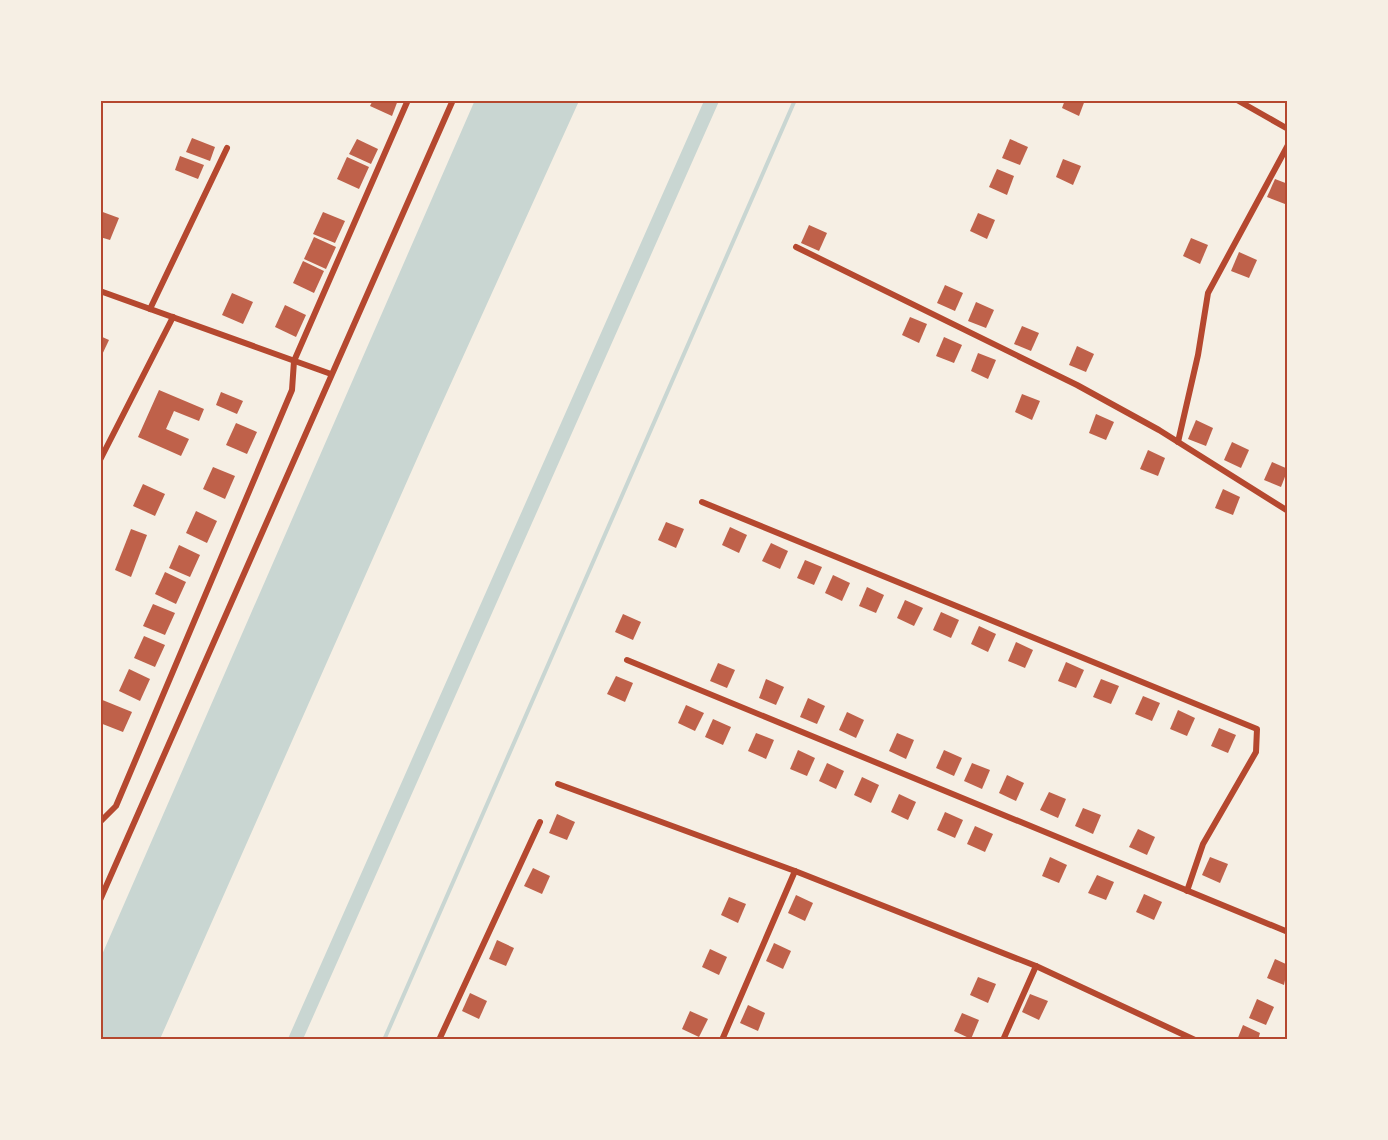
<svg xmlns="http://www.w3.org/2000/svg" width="1388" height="1140" viewBox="0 0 1388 1140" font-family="'Open Sans',sans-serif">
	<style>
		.water { fill: #c9d6d2 }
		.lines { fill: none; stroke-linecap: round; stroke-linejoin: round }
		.stream { stroke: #c9d6d2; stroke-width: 4 }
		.canal { stroke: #c9d6d2; stroke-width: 14 }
		.building { fill: #bf614a }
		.minor { stroke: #b5482f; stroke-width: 6 }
		.neatline { fill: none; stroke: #b5482f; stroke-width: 2 }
	</style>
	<rect width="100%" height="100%" fill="#f6efe4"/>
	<path class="water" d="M475 100 579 101 428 434 160 1039H101V957Z"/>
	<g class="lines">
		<path class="stream" d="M384 1040 795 100"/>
		<path class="canal" d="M295 1040 712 100"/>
	</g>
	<g class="building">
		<path d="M373 100H398L392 116 370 106Z"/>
		<path d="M1065 100H1085L1079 116 1062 108Z"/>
		<path d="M192 138 215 147 210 161 186 152Z"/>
		<path d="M357 139 378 149 371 164 349 154Z"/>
		<path d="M1010 139 1028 147 1020 165 1002 158Z"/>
		<path d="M180 156 204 165 198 179 175 170Z"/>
		<path d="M347 157 369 167 359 189 337 179Z"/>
		<path d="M1063 159 1081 166 1073 185 1056 177Z"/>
		<path d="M997 169 1014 176 1007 195 989 187Z"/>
		<path d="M1275 179 1288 184 1285 204 1267 197Z"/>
		<path d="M100 211 119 218 110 240 100 237Z"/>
		<path d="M323 212 345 221 335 243 313 234Z"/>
		<path d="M978 213 995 220 987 239 970 231Z"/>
		<path d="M809 225 827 233 819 251 801 243Z"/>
		<path d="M314 237 336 247 326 269 304 259Z"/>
		<path d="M1191 238 1208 245 1200 264 1183 256Z"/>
		<path d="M1239 252 1257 260 1249 278 1231 271Z"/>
		<path d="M303 261 324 271 314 293 293 283Z"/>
		<path d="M945 285 963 293 955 311 937 303Z"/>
		<path d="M232 293 253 302 243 324 222 315Z"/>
		<path d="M976 302 994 310 986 328 968 321Z"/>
		<path d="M285 305 306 315 296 337 275 327Z"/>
		<path d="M910 317 927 324 919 343 902 335Z"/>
		<path d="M1022 326 1039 333 1031 351 1014 344Z"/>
		<path d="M100 336 109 340 100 359Z"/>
		<path d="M944 337 962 345 954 363 936 356Z"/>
		<path d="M1077 346 1094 354 1086 372 1069 365Z"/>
		<path d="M978 353 996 360 988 379 971 371Z"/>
		<path d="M159 390 204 409 199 421 174 411 166 429 189 439 181 456 138 437Z"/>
		<path d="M221 392 243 401 237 414 216 405Z"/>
		<path d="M1022 394 1040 401 1032 420 1015 412Z"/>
		<path d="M1096 414 1114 422 1106 440 1089 433Z"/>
		<path d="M1196 420 1213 428 1206 446 1188 439Z"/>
		<path d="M236 423 257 432 247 454 226 445Z"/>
		<path d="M1232 442 1249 450 1241 468 1224 460Z"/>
		<path d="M1148 450 1165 458 1158 476 1140 469Z"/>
		<path d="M1272 462 1288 469 1281 487 1264 480Z"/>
		<path d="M213 467 235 476 225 499 203 489Z"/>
		<path d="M143 484 165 494 155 516 133 506Z"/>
		<path d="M1223 489 1240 497 1233 515 1215 508Z"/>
		<path d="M196 511 217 521 207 543 186 533Z"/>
		<path d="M666 522 684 529 676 548 658 540Z"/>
		<path d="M730 527 747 535 739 553 722 545Z"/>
		<path d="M131 529 147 535 131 577 115 570Z"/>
		<path d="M771 543 788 551 780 569 762 561Z"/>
		<path d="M179 545 200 555 190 577 169 568Z"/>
		<path d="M805 560 822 567 814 585 797 578Z"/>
		<path d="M165 572 186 582 176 604 155 594Z"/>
		<path d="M833 575 850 583 842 601 825 593Z"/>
		<path d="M867 587 884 595 876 613 859 606Z"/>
		<path d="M905 600 923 608 914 626 897 618Z"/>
		<path d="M153 604 175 613 165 635 143 626Z"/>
		<path d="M941 612 959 620 951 638 933 630Z"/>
		<path d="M623 614 641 622 633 640 615 632Z"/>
		<path d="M979 626 996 634 988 652 971 644Z"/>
		<path d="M144 636 165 645 155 667 134 658Z"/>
		<path d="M1016 642 1033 650 1025 668 1008 661Z"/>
		<path d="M1066 662 1084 670 1076 688 1058 681Z"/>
		<path d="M718 663 735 670 727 688 710 681Z"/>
		<path d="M129 669 150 679 140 701 119 691Z"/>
		<path d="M616 676 633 683 625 702 607 694Z"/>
		<path d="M766 679 784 687 776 705 759 698Z"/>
		<path d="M1101 679 1119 686 1111 704 1093 697Z"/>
		<path d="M1143 696 1160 703 1152 721 1135 714Z"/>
		<path d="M808 698 825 706 817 724 800 717Z"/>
		<path d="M100 699 132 712 123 732 100 723Z"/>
		<path d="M686 705 704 713 695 731 678 723Z"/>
		<path d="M1178 710 1195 718 1187 736 1170 729Z"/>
		<path d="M847 712 864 720 856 738 839 730Z"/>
		<path d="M713 719 731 727 723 745 705 737Z"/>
		<path d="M1219 728 1236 735 1228 753 1211 746Z"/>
		<path d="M756 733 774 740 766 759 748 751Z"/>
		<path d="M897 733 914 740 906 759 889 751Z"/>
		<path d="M798 750 815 758 807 776 790 769Z"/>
		<path d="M944 750 962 758 954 776 936 768Z"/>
		<path d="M827 763 844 771 836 789 819 781Z"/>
		<path d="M972 763 990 770 982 789 964 781Z"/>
		<path d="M1007 775 1024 783 1016 801 999 793Z"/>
		<path d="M862 777 879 785 871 803 854 795Z"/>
		<path d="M1049 792 1066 799 1058 818 1040 810Z"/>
		<path d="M899 794 916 802 908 820 891 812Z"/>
		<path d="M1083 808 1101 815 1093 834 1075 826Z"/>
		<path d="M945 812 963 820 955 838 937 830Z"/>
		<path d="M557 814 575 822 567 840 549 833Z"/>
		<path d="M975 826 993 834 985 852 967 844Z"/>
		<path d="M1138 829 1155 837 1147 855 1129 847Z"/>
		<path d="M1050 857 1067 865 1059 883 1042 876Z"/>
		<path d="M1210 857 1228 864 1220 883 1202 875Z"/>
		<path d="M533 868 550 876 542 894 524 886Z"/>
		<path d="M1097 875 1114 882 1106 900 1088 893Z"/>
		<path d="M1144 894 1162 902 1154 920 1136 912Z"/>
		<path d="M796 895 813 903 805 921 788 913Z"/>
		<path d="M729 897 746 904 738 923 721 915Z"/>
		<path d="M497 940 514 948 506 966 489 959Z"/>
		<path d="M774 943 791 951 783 969 766 961Z"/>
		<path d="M710 949 727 957 719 975 702 967Z"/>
		<path d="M1275 959 1288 965 1284 985 1267 978Z"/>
		<path d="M978 977 996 984 988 1003 970 995Z"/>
		<path d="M470 993 487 1001 479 1019 462 1011Z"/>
		<path d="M1030 994 1048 1001 1039 1020 1022 1012Z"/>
		<path d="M1257 999 1274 1007 1266 1025 1249 1018Z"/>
		<path d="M748 1005 765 1013 758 1031 740 1023Z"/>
		<path d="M690 1011 708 1019 699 1037 682 1029Z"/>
		<path d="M962 1013 979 1020 971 1039 954 1031Z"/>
		<path d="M1243 1025 1260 1033 1258 1040H1237Z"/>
	</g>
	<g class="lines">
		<g class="minor">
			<path d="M1237 100 1288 129"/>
			<path d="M796 247 1077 385 1159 430 1288 511"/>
			<path d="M100 291 331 374"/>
			<path d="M150 309 227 148"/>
			<path d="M1178 442 1198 355 1208 293 1288 145"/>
			<path d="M100 460 173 317"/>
			<path d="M702 502 1257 729 1256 752 1203 844 1187 891"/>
			<path d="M627 660 1288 932"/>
			<path d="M558 784 795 871 1036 966 1195 1040"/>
			<path d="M100 822 116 806 292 390 294 361 408 100"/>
			<path d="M100 900 453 100"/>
			<path d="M439 1040 540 822"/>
			<path d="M722 1040 795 871"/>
			<path d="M1003 1040 1036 966"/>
		</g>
	</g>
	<rect width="1388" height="1140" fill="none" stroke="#f6efe4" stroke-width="204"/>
	<rect x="102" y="102" width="1184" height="936" class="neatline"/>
</svg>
